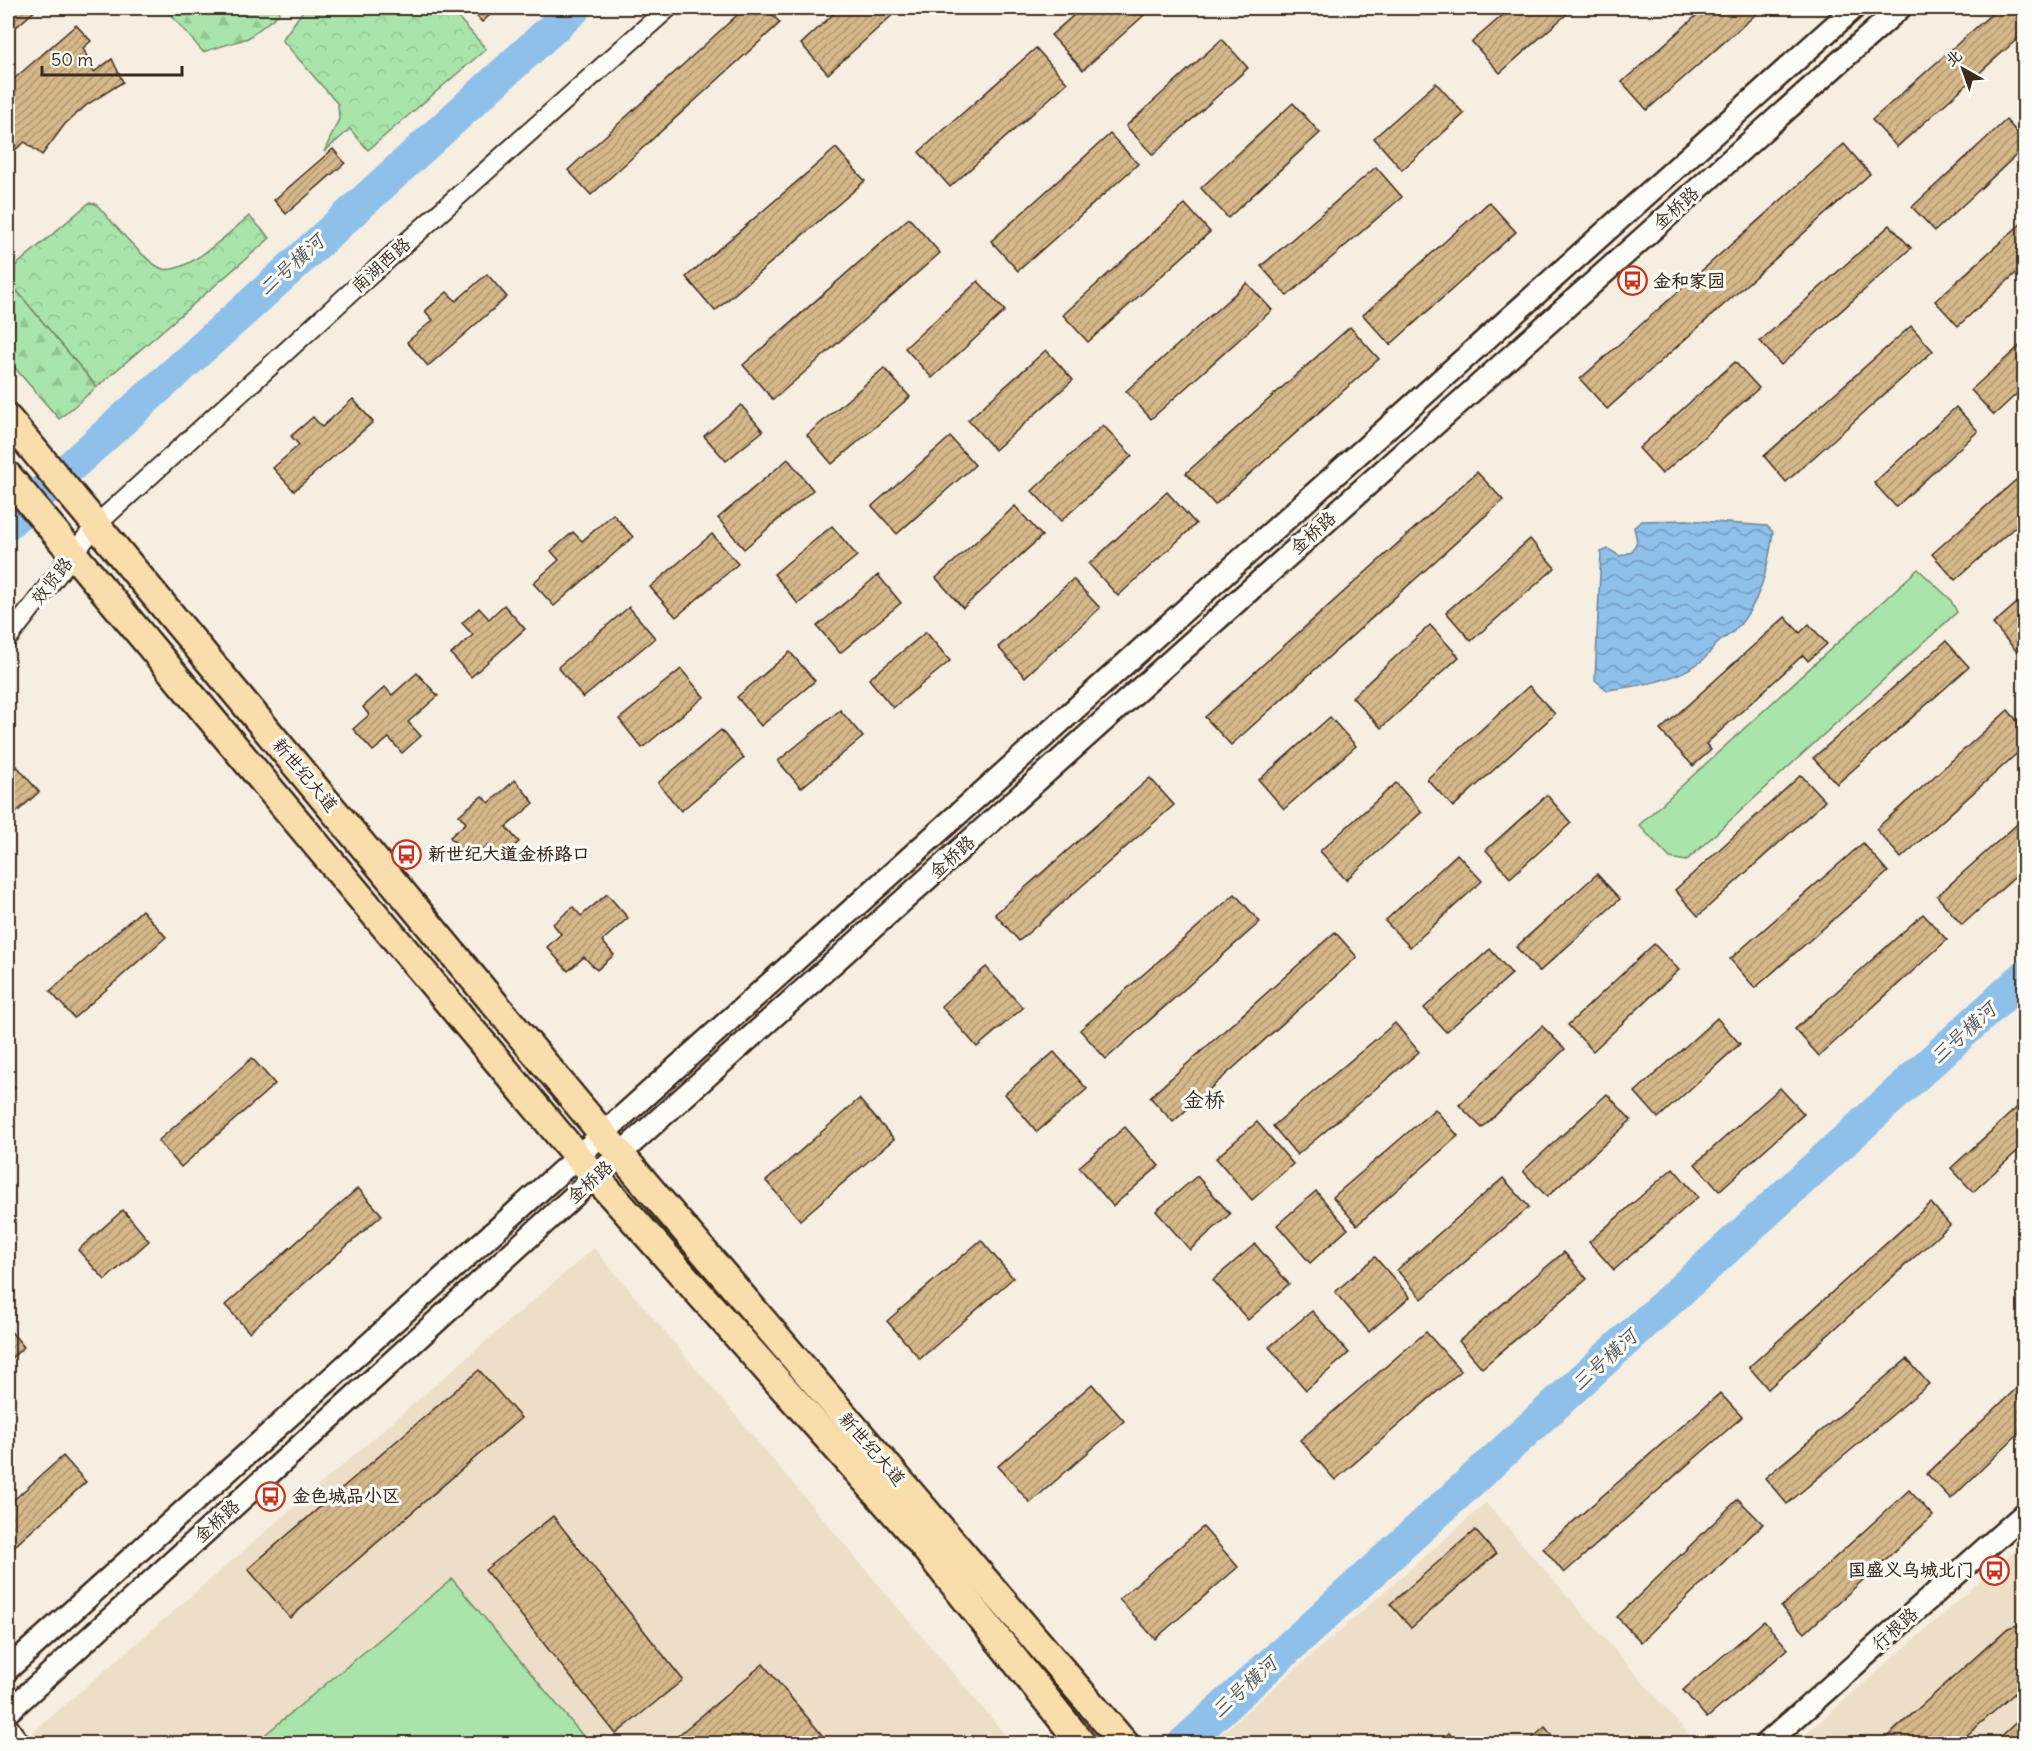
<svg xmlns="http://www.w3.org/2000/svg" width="2032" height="1751" viewBox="0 0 2032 1751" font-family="Delius,'LXGW WenKai TC',sans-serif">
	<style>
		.built { fill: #ecdec7 }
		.green { fill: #a9e5ab; stroke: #728864; stroke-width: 1.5 }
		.forest { fill: url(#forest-firs); stroke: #728864; stroke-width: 1.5 }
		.park { fill: url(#park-crowns); stroke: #728864; stroke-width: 1.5 }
		.water { fill: url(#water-waves); stroke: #6d8498; stroke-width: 1.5 }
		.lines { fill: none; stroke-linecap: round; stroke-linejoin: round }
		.river { stroke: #8ec0ea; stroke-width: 33 }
		.building { fill: url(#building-hatch); stroke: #3b2a1e; stroke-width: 1.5 }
		.minor-casing { stroke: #3b2a1e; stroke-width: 22 }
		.tertiary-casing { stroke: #3b2a1e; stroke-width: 26 }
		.primary-casing { stroke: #3b2a1e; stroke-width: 32 }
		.minor { stroke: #fdfcf7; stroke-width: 18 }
		.tertiary { stroke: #fdfcf7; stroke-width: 21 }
		.primary { stroke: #f9ddab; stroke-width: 27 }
		.labels { text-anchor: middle; stroke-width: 6; stroke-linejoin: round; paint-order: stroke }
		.street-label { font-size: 18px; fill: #3b2a1e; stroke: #fdfcf7 }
		.poi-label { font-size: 18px; font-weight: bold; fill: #3b2a1e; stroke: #fdfcf7; text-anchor: start }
		.water-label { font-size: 20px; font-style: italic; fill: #54575b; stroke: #fdfcf7 }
		.quarter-label { font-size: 21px; fill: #3b2a1e; stroke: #fdfcf7 }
	</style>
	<defs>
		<pattern id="forest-firs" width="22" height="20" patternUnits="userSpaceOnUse" patternTransform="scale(1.5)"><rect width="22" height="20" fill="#a9e5ab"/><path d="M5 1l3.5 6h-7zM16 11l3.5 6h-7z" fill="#92c593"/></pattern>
		<pattern id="park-crowns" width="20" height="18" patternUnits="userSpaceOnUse" patternTransform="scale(1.5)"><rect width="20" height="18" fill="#a9e5ab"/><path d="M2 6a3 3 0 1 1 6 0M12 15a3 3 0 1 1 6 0" fill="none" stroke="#92c593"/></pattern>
		<pattern id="water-waves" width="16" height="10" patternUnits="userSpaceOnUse" patternTransform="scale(1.5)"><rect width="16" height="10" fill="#8ec0ea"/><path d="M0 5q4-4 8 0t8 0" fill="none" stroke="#759cbd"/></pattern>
		<pattern id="building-hatch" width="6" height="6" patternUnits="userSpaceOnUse" patternTransform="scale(1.5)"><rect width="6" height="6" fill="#d6b88a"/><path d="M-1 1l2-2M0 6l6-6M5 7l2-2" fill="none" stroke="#af9670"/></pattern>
	</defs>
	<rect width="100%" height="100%" fill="#f5eee1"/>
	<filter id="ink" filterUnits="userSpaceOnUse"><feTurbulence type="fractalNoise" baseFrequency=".0167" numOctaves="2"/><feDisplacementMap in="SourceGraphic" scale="12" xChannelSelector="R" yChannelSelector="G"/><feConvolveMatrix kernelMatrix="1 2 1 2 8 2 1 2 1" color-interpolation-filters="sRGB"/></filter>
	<g filter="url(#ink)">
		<g class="built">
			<path d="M594 1248 1012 1743 35 1744 29 1736Z"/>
			<path d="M1486 1503 1696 1743 1210 1744Z"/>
			<path d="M2024 1543V1743H1796Z"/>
		</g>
		<g class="green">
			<path d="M1918 569 1950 599 1957 612 1686 861 1670 858 1639 825Z"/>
			<path d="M452 1579 589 1743H255Z"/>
		</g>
		<g class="forest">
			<path d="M165 8H278L279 14 248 38 203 52Z"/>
			<path d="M8 280 97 387 59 419 8 360Z"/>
		</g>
		<g class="park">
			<path d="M305 8H450L486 49 368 150 350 129 324 152 339 119 338 104 282 40Z"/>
			<path d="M89 203 96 204C110 219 146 264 163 269 187 275 232 230 249 216L270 238 97 387 8 280V272Z"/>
		</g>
		<path class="water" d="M1687 520 1767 526 1773 532C1768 568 1760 606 1733 632 1728 636 1722 639 1718 643 1712 648 1708 656 1703 660 1676 681 1640 686 1607 690L1595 680 1601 552 1608 549 1620 556 1632 552 1637 541 1634 527 1642 521Z"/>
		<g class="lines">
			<g class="river">
				<path d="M8 523 250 305 575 8"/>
				<path d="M1183 1744 2024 977"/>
			</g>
		</g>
		<g class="building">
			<path d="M8 8H38L8 34Z"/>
			<path d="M469 8H498L482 22Z"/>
			<path d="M745 8H766L780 23 591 195 568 170Z"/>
			<path d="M840 8H900L828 74 801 44Z"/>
			<path d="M1082 8H1152L1083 70 1051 35Z"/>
			<path d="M1511 8H1565L1569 12 1500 73 1472 42Z"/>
			<path d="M1705 8H1763L1647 110 1622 82Z"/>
			<path d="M1998 8H2024V33L1897 147 1872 120Z"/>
			<path d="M76 25 91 41 83 48 94 72 112 59 123 82 88 104 65 124 42 155 25 142 15 150 8 142V71L14 79Z"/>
			<path d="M1222 39 1248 68 1153 155 1126 126Z"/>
			<path d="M1036 48 1067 83 950 187 919 152Z"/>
			<path d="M1436 83 1464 114 1402 170 1374 138Z"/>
			<path d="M1293 103 1320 133 1228 218 1201 188Z"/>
			<path d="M2006 120 2024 140V148L1935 231 1912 207Z"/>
			<path d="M1110 134 1138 164 1018 271 991 241Z"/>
			<path d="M1844 144 1870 174 1607 409 1580 379Z"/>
			<path d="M836 148 865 181 715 311 686 277Z"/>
			<path d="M333 149 345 163 286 214 274 200Z"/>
			<path d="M1376 167 1402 197 1287 296 1261 266Z"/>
			<path d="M1489 202 1516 232 1390 345 1363 315Z"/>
			<path d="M1185 204 1210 232 1088 342 1063 315Z"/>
			<path d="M909 218 940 253 773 400 743 365Z"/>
			<path d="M2024 221V266L1958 326 1935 301Z"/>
			<path d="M1890 225 1911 248 1781 365 1760 341Z"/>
			<path d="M487 274 507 297 428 366 407 342 433 320 425 311 447 292 456 301Z"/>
			<path d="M978 281 1005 311 932 378 905 348Z"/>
			<path d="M1247 283 1272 310 1151 419 1126 391Z"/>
			<path d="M1911 326 1933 351 1786 482 1764 456Z"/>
			<path d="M1350 327 1379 359 1215 505 1186 473Z"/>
			<path d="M2024 342V387L1994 415 1971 390Z"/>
			<path d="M1046 350 1073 380 995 450 968 420Z"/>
			<path d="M1735 362 1759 388 1662 474 1639 448Z"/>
			<path d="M884 368 910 397 832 464 807 435Z"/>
			<path d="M353 399 373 422 294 491 273 468 299 445 291 436 313 417 322 427Z"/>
			<path d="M741 405 763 431 726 461 704 436Z"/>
			<path d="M1956 407 1978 431 1896 507 1874 483Z"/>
			<path d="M1103 425 1132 456 1061 521 1032 491Z"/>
			<path d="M950 437 975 465 897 534 872 506Z"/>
			<path d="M788 459 813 490 744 549 718 518Z"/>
			<path d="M1477 472 1503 500 1231 745 1205 717Z"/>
			<path d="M2024 473V519L1955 580 1932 554Z"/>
			<path d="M1167 492 1196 524 1118 596 1089 564Z"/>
			<path d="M1015 506 1042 536 963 608 936 578Z"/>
			<path d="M613 514 633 537 554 606 533 583 559 560 551 551 573 532 582 541Z"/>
			<path d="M832 526 857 556 798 604 774 574Z"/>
			<path d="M712 534 738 564 676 617 650 587Z"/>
			<path d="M1530 539 1555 568 1471 641 1446 612Z"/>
			<path d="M878 575 901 603 840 653 817 626Z"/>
			<path d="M1073 579 1100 608 1025 677 998 647Z"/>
			<path d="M2024 597V646L2017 652 1993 624Z"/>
			<path d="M504 605 525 629 471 677 451 654 473 635 462 623 479 608 489 619Z"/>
			<path d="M629 607 655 638 583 698 558 667Z"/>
			<path d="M1785 617 1800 633 1809 624 1827 644 1808 661 1803 655 1706 744 1711 750 1693 766 1660 730Z"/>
			<path d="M1430 625 1459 657 1381 728 1352 697Z"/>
			<path d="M926 632 950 661 893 708 869 679Z"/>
			<path d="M1946 641 1969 667 1837 784 1813 758Z"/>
			<path d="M790 652 815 681 761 726 737 697Z"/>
			<path d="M681 669 704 697 642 748 619 719Z"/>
			<path d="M417 673 438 696 408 722 421 736 402 753 389 738 373 751 353 729 369 715 363 707 385 687 392 695Z"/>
			<path d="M1529 686 1555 714 1453 807 1427 779Z"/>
			<path d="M840 710 863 737 801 788 778 761Z"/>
			<path d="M2008 710 2024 729V747L1901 858 1876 829Z"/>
			<path d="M1330 717 1356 746 1284 809 1259 780Z"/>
			<path d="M721 730 744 758 681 811 658 783Z"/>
			<path d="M16 765 39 792 8 820V772Z"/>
			<path d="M1801 775 1825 801 1698 916 1675 890Z"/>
			<path d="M1150 778 1174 805 1019 941 995 914Z"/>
			<path d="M515 780 534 803 506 827 519 842 499 858 488 845 470 860 450 837 466 823 459 815 482 796 489 803Z"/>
			<path d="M1396 783 1422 812 1346 880 1320 851Z"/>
			<path d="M1547 795 1571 823 1510 878 1486 850Z"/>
			<path d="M2024 818V869L1962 925 1937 896Z"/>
			<path d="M1863 843 1888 872 1755 988 1730 959Z"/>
			<path d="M1457 854 1482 881 1410 947 1385 921Z"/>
			<path d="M1597 874 1620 899 1539 972 1516 947Z"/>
			<path d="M607 894 628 918 602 941 614 955 597 970 584 957 568 971 547 947 561 934 553 924 573 907 581 916Z"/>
			<path d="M1235 894 1260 922 1106 1059 1080 1030Z"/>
			<path d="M142 910 166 937 74 1018 50 991Z"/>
			<path d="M1923 914 1947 940 1819 1056 1795 1029Z"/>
			<path d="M1335 932 1357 957 1173 1122 1150 1097Z"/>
			<path d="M1654 944 1679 970 1593 1051 1568 1025Z"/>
			<path d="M1490 949 1512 974 1446 1032 1424 1008Z"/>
			<path d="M986 967 1023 1008 977 1047 941 1006Z"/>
			<path d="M1717 1018 1740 1044 1658 1118 1635 1092Z"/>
			<path d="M1395 1023 1419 1052 1297 1155 1273 1126Z"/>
			<path d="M1542 1026 1565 1049 1482 1128 1459 1105Z"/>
			<path d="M1054 1052 1087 1089 1037 1132 1005 1094Z"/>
			<path d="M252 1058 275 1084 181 1167 158 1141Z"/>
			<path d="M8 1079 15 1087 8 1094Z"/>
			<path d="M1780 1088 1804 1114 1719 1191 1695 1164Z"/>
			<path d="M1607 1094 1631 1120 1547 1197 1523 1171Z"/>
			<path d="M859 1099 894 1139 800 1220 766 1181Z"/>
			<path d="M2024 1101V1145L1973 1192 1951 1168Z"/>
			<path d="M1435 1109 1458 1136 1357 1225 1333 1197Z"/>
			<path d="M1257 1122 1293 1164 1252 1200 1216 1158Z"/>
			<path d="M1125 1127 1159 1166 1113 1206 1079 1167Z"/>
			<path d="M1673 1168 1698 1197 1614 1270 1589 1242Z"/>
			<path d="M1197 1176 1230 1214 1190 1250 1156 1211Z"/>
			<path d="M1503 1178 1529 1207 1422 1299 1397 1270Z"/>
			<path d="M358 1188 382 1215 249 1332 225 1305Z"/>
			<path d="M1316 1191 1348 1229 1310 1263 1277 1225Z"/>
			<path d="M1931 1203 1950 1225 1768 1389 1749 1367Z"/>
			<path d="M123 1210 149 1241 105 1280 78 1250Z"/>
			<path d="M981 1240 1013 1278 920 1359 887 1321Z"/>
			<path d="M1255 1244 1289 1284 1248 1320 1213 1280Z"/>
			<path d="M1564 1252 1587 1279 1482 1368 1459 1341Z"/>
			<path d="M1375 1257 1410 1297 1369 1332 1335 1292Z"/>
			<path d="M1312 1311 1349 1353 1306 1390 1269 1347Z"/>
			<path d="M8 1328 24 1347 8 1361Z"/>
			<path d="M1426 1332 1461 1371 1335 1480 1300 1440Z"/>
			<path d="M1907 1359 1929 1384 1787 1504 1765 1478Z"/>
			<path d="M479 1370 521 1418 290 1618 248 1569Z"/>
			<path d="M2024 1381V1428L1951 1499 1927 1474Z"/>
			<path d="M1092 1384 1124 1421 1030 1503 998 1466Z"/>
			<path d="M1720 1393 1742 1417 1564 1573 1543 1548Z"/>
			<path d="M63 1456 86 1482 8 1552V1505Z"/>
			<path d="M1909 1490 1933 1516 1805 1633 1781 1607Z"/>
			<path d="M1738 1499 1763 1524 1641 1642 1617 1617Z"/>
			<path d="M553 1516 683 1680 616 1734 485 1570Z"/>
			<path d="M1203 1527 1238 1567 1155 1639 1119 1599Z"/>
			<path d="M1475 1530 1496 1554 1411 1628 1390 1604Z"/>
			<path d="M1764 1621 1788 1649 1707 1718 1683 1690Z"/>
			<path d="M2024 1623V1685L1957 1744H1879L2008 1628Z"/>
			<path d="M763 1664 822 1735 812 1744H668Z"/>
			<path d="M2024 1715V1744H1993Z"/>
			<path d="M1545 1727 1559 1744H1526Z"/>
			<path d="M1449 1733 1458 1744H1437Z"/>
		</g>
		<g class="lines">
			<defs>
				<path id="minor" d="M8 638 96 525 350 293 668 8"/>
				<g id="tertiary">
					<path d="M8 1669 1854 8"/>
					<path d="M8 1712 620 1154 1900 8"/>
					<path d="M8 1729 19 1744"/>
					<path d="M1766 1744 2024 1514"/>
				</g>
				<g id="primary">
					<path d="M8 419 602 1133 1125 1744"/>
					<path d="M8 476 577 1156 917 1538 1082 1744"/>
				</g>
			</defs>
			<use href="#minor" class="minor-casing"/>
			<use href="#tertiary" class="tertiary-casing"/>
			<use href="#primary" class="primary-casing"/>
			<use href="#minor" class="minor"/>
			<use href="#tertiary" class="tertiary"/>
			<use href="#primary" class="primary"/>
		</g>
	</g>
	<defs>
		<symbol id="bus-ring" viewBox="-11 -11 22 22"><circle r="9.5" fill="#fdfcf7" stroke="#c8321e" stroke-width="1.5"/><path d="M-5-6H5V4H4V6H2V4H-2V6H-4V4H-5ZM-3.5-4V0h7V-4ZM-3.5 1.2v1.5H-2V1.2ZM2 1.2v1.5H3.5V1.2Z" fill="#c8321e"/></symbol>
	</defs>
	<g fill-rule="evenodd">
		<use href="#bus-ring" x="1616" y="264" width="33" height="33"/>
		<use href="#bus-ring" x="390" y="838" width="33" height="33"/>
		<use href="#bus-ring" x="254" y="1480" width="33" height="33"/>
		<use href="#bus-ring" x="1978" y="1554" width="33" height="33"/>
	</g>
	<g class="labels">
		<g class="street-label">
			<text transform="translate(1676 208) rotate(-42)" y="6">金桥路</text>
			<text transform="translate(381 265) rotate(-42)" y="6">南湖西路</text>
			<text transform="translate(1313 533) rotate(-42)" y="6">金桥路</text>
			<text transform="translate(52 581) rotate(-52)" y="6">效贤路</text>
			<text transform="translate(305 775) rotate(50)" y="6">新世纪大道</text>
			<text transform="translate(952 857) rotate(-42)" y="6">金桥路</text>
			<text transform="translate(590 1182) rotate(-42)" y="6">金桥路</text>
			<text transform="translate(872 1449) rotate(49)" y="6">新世纪大道</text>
			<text transform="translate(217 1521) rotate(-42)" y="6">金桥路</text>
			<text transform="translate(1895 1629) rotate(-42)" y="6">行根路</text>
		</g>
		<g class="poi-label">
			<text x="1653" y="287">金和家园</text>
			<text x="428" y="860">新世纪大道金桥路口</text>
			<text x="292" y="1502">金色城品小区</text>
			<text x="1974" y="1576" text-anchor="end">国盛义乌城北门</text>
		</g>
		<g class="water-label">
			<text transform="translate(291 265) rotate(-42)" y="7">二号横河</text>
			<text transform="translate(1963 1033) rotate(-42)" y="7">三号横河</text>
			<text transform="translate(1604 1360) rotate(-42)" y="7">三号横河</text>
			<text transform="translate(1244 1687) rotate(-42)" y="7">三号横河</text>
		</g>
		<g class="quarter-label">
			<text x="1204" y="1107">金桥</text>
		</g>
	</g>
	<rect width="2032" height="1751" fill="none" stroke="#fdfcf7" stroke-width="30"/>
	<rect x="15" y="15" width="2002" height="1721" fill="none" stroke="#3b2a1e" stroke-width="2" filter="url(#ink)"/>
	<g transform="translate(1963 69) rotate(320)" stroke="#fdfcf7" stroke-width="4.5" paint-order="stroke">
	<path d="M0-4.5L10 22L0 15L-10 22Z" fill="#3b2a1e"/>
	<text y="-9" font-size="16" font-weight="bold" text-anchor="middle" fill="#3b2a1e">北</text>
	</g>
	<path d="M42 66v9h140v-9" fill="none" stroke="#3b2a1e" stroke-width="3"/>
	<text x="51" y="66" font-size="18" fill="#3b2a1e" stroke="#fdfcf7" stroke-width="4.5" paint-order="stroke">50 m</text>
</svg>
